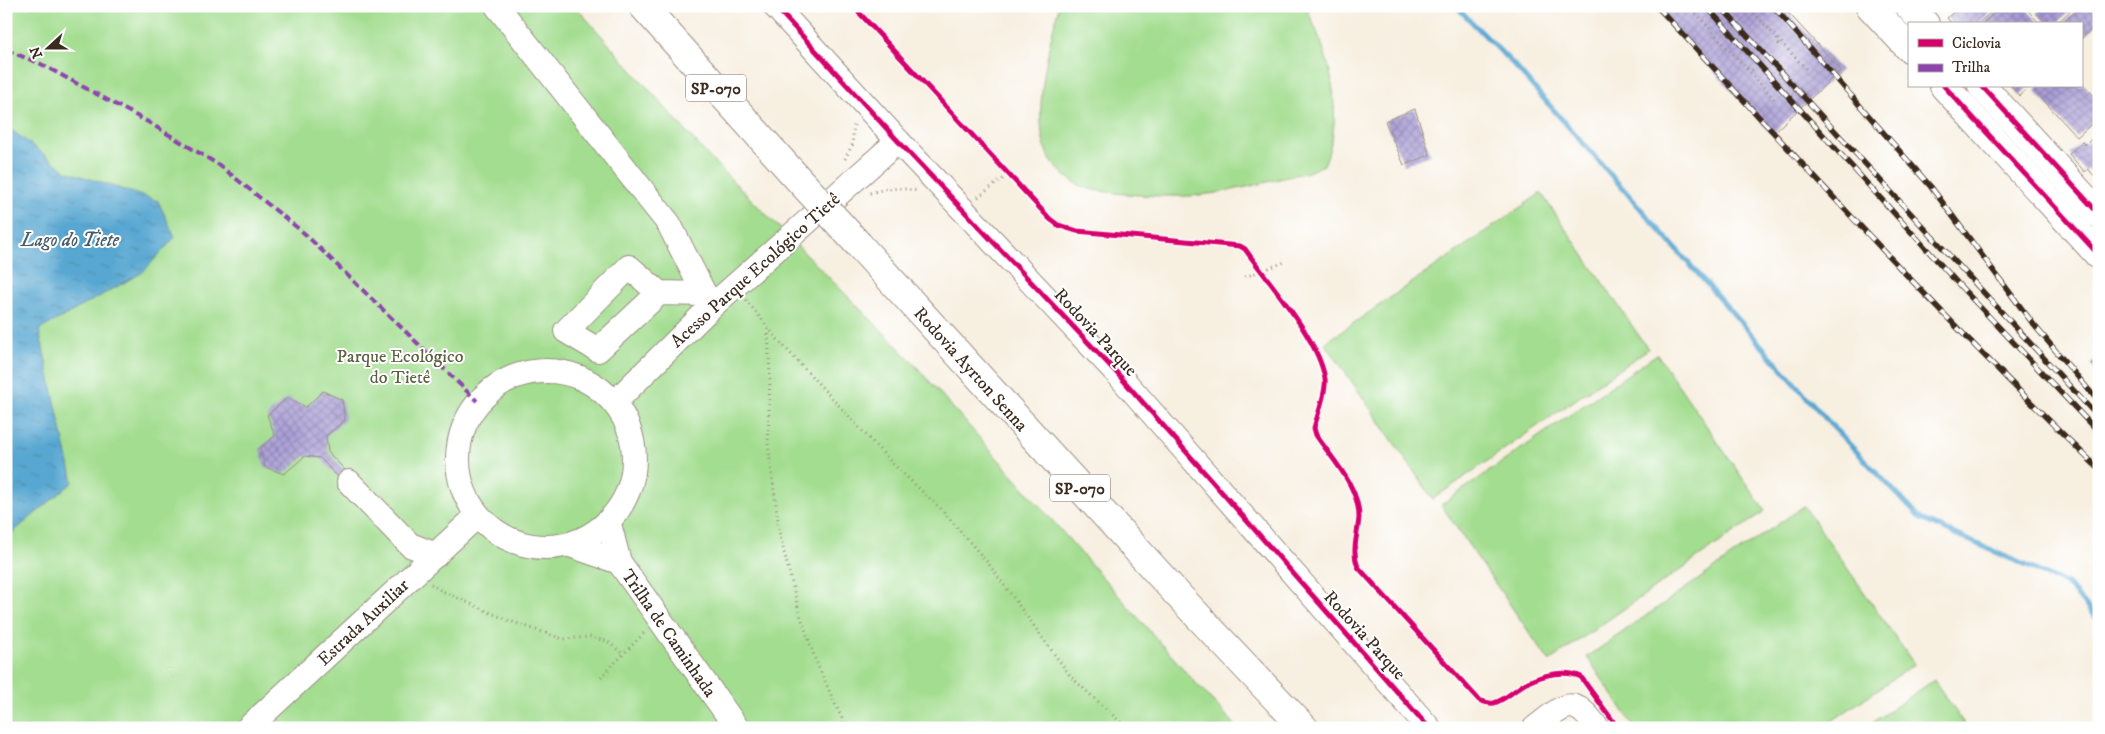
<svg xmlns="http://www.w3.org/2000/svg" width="2105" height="734" viewBox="0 0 2105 734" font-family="'IM FELL DW Pica',serif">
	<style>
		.park { fill: #a3dd8f; stroke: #6f8456 }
		.water { fill: url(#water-ripples); stroke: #4a6878 }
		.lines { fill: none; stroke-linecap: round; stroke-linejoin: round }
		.stream { stroke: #59a7d2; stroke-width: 5 }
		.building { fill: url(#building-cross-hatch) }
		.minor-casing { stroke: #998c7f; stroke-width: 26 }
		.major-casing { stroke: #998c7f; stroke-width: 30 }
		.highway-casing { stroke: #998c7f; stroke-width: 30 }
		.path { stroke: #998c7f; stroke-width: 3; stroke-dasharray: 1 4; stroke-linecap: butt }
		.minor { stroke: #fff; stroke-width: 24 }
		.major { stroke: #fff; stroke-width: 28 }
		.highway { stroke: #fff; stroke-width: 28 }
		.rail-casing { stroke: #3b2a1e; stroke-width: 5.5 }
		.rail { stroke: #fff; stroke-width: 4; stroke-dasharray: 11; stroke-linecap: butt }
		.highway-bridge-casing { stroke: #998c7f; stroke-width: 30; stroke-linecap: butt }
		.highway-bridge { stroke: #fff; stroke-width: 28 }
		.quiet { stroke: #8e44ad; stroke-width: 4; stroke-dasharray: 8 4; stroke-linecap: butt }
		.cycleway-casing { stroke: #fff; stroke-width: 8 }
		.cycleway { stroke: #d6006c; stroke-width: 5 }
		.labels { text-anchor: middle; stroke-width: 4; stroke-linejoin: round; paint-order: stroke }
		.shield { fill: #fff; stroke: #766a62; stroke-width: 1 }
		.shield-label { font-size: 16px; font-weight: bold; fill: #3b2a1e }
		.street-label { font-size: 18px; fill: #3b2a1e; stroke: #fff }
		.park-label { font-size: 18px; fill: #5a6040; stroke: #fff }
		.water-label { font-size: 19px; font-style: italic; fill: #475c66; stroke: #fff }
	</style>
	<defs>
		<pattern id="water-ripples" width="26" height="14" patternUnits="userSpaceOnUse" patternTransform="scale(1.25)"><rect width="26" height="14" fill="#59a7d2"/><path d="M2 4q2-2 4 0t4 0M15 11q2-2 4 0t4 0" fill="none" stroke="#4b88aa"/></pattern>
		<pattern id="building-cross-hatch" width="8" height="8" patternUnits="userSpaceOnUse" patternTransform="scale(1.25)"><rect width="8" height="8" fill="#a89dd6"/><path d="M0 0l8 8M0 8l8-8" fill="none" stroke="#8a80ad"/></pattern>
	</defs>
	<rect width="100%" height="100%" fill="#fff"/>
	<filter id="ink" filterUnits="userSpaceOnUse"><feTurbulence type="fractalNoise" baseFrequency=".02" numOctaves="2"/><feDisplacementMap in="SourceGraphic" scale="10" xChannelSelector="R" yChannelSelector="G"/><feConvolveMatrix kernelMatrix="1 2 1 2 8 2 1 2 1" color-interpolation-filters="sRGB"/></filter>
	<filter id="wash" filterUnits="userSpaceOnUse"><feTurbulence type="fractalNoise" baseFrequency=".0096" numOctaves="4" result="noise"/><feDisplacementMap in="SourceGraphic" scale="20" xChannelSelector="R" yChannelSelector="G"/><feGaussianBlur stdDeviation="1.12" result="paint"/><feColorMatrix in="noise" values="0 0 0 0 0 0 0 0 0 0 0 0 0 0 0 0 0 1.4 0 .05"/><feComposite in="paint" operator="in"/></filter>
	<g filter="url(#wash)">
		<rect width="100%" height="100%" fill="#f7efe0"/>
		<g class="park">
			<path d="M6 6H575L709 157 908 357 1193 680 1238 728H6Z"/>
			<path d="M1059 6H1305C1330 54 1346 113 1324 165L1308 172C1273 180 1237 191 1201 195 1178 198 1100 195 1081 186 1069 180 1057 170 1050 159 1029 123 1049 45 1059 6Z"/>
			<path d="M1541 193 1648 349 1433 499 1325 343Z"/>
			<path d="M1657 354 1765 511 1549 661 1441 505Z"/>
			<path d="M1804 506 1914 664 1822 728H1635L1587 657Z"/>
			<path d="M1934 680 1967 728H1865Z"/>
		</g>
		<path class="water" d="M6 126 66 171 158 201 175 237 143 272 39 330 73 482 6 538Z"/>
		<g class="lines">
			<path class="stream" d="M1456 6 1514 65 1834 428 1921 519 2067 584 2099 621"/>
		</g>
		<g id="blocks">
			<g class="building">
				<path d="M1653 6H1782L1841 70 1772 134Z"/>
				<path d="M1960 6H1989L1993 10 1978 24H1952L1947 18Z"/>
				<path d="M1996 6H2024L2040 24H1982L1999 9Z"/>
				<path d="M2044 6H2075L2056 24H2047L2037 13Z"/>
				<path d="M2081 6 2099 7V23L2081 39V24H2062Z"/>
				<path d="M2081 82 2099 101V121L2097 119 2077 137 2035 91 2038 86H2081Z"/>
				<path d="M2011 86H2030L2019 96Z"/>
				<path d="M1415 109 1430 155 1404 165 1385 121Z"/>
				<path d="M2099 132V181L2088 169 2085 172 2069 154 2082 142 2085 145Z"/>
				<path d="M2099 357V373L2091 364Z"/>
				<path d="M323 391 342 400 345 420 326 436 328 452 345 470 338 477 320 458 305 456 284 474 265 467 260 448 275 436 267 415 287 398 306 407Z"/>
			</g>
		</g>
	</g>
	<g filter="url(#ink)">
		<use href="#blocks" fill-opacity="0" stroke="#998c7f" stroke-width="1"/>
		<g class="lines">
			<defs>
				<g id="minor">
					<path d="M497 6 669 224 711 307"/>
					<path d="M775 6 898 141 1117 373 1429 728"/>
					<path d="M659 293 598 350 566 331 629 267 659 293 705 294"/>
					<circle cx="546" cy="459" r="88"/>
					<path d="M615 402 711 307 898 141"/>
					<path d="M349 482 410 545 436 555"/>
					<path d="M609 524 619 562 737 728"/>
					<path d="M570 545 619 562"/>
					<path d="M248 728 477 516"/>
					<path d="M1535 728C1564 706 1572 693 1597 728"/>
				</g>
				<g id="major">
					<path d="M1870 6 1909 48"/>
					<path d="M1909 6 1925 24"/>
					<path d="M1944 86 2099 255"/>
					<path d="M1982 86 2099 214"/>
				</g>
				<g id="highway">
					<path d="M643 6 790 170"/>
					<path d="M859 245 1179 596 1304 728"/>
				</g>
			</defs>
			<use href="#minor" class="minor-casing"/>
			<use href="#major" class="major-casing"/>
			<use href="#highway" class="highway-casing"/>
			<g class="path">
				<path d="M1689 6 1776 101"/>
				<path d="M1747 6 1808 71"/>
				<path d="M1777 39 1780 48"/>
				<path d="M1747 68 1755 71"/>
				<path d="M845 159 852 145 854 125"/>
				<path d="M870 193C887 188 901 187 918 191"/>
				<path d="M978 197 1008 175"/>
				<path d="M1245 277 1285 262"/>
				<path d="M746 300 778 340 893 464 941 509 988 563 1071 677 1127 728"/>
				<path d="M768 329 770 376 768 444 780 536 799 611 815 659 846 728"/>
				<path d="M431 584 440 590 507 620 563 639 590 637 607 641 623 654"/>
				<path d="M601 677 646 631"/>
			</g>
			<use href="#minor" class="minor"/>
			<use href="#major" class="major"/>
			<use href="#highway" class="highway"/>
			<defs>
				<g id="rail">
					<path d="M1657 6C1801 163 1945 321 2099 469"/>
					<path d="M1706 6 1962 288 2099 433"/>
					<path d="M1720 6 2099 418"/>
					<path d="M1773 6 1931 187 2034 325 2099 402"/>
				</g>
			</defs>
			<use href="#rail" class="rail-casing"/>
			<use href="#rail" class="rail"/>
			<defs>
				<path id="highway-bridge" d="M790 170 859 245"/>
			</defs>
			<use href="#highway-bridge" class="highway-bridge-casing"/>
			<use href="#highway-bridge" class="highway-bridge"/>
			<path class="quiet" d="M6 50 41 64 148 122 219 165 304 233 477 401"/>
			<defs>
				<g id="cycleway">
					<path d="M775 6 898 141 1117 373 1429 728"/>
					<path d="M853 6 1050 219 1058 225 1077 231 1240 246 1245 249C1269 283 1319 339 1325 379 1327 391 1317 416 1314 428L1316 435C1332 459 1359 486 1359 517 1358 535 1351 550 1358 567L1479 700C1484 702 1488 704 1494 703 1506 700 1516 688 1528 682 1543 675 1566 669 1581 677L1618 728"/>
					<path d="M1944 86 2099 255"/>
					<path d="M1982 86 2099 214"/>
				</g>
			</defs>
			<use href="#cycleway" class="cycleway-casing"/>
			<use href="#cycleway" class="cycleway"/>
		</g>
	</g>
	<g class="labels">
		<g class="shield">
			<rect x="686" y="74.5" width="60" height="27" rx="4"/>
			<rect x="1050" y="474.5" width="60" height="27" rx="4"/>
		</g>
		<g class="shield-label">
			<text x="716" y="94">SP-070</text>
			<text x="1080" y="494">SP-070</text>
		</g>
		<g class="street-label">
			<text transform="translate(755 270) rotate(-42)" y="6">Acesso Parque Ecológico Tietê</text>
			<text transform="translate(1096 332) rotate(47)" y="6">Rodovia Parque</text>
			<text transform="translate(971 369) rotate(48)" y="6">Rodovia Ayrton Senna</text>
			<text transform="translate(363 622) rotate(-43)" y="6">Estrada Auxiliar</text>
			<text transform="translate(669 633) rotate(55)" y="6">Trilha de Caminhada</text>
			<text transform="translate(1365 635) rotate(48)" y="6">Rodovia Parque</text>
		</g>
		<g class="park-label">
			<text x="400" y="362">Parque Ecológico<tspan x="400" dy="21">do Tietê</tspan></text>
		</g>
		<g class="water-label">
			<text x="70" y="246">Lago do Tiete</text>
		</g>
	</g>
	<rect width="2105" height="734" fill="none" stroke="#fff" stroke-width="25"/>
	<rect x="1908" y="22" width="175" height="65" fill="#ffffff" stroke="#b1aaa5"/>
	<rect x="1918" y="39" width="25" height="8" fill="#d6006c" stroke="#b1aaa5"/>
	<text x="1952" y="48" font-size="15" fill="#3b2a1e">Ciclovia</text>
	<rect x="1918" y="64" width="25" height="8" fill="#8e44ad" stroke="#b1aaa5"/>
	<text x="1952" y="72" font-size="15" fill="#3b2a1e">Trilha</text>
	<g transform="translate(48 48) rotate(249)" stroke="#ffffff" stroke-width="4" paint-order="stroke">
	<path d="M0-4L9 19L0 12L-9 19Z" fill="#3b2a1e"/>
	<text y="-8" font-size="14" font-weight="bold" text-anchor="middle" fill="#3b2a1e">N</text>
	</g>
</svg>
